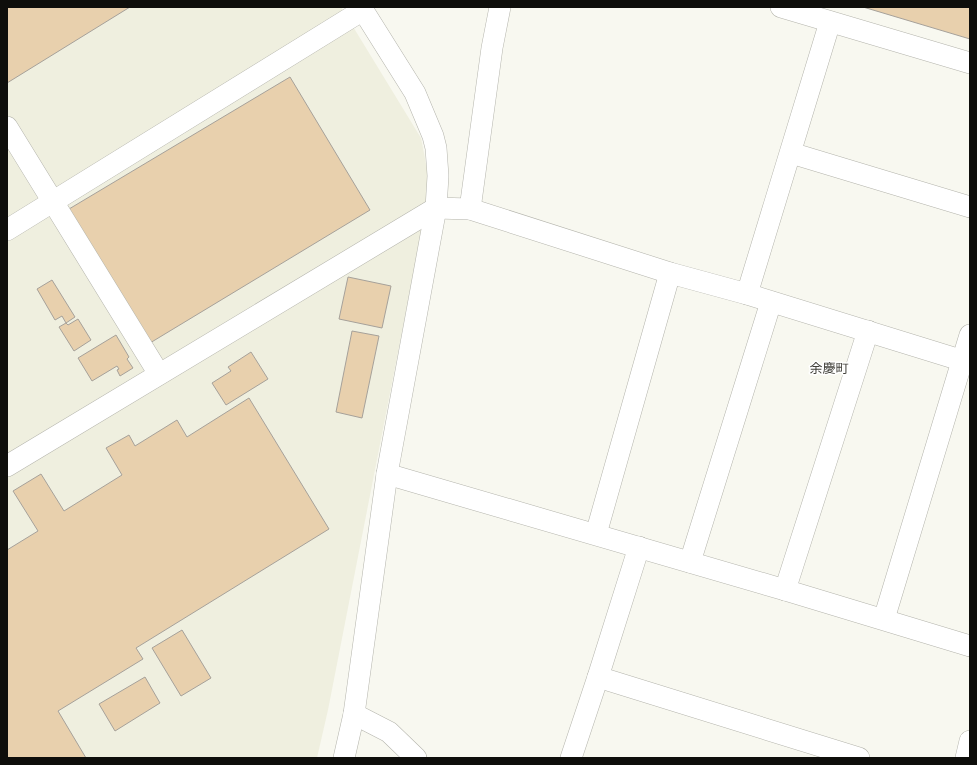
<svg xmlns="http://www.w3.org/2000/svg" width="977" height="765" viewBox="0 0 977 765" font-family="'IBM Plex Sans','Noto Sans JP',sans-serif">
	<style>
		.built { fill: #efefdf }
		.building { fill: #e8d0ad; stroke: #a6a19a }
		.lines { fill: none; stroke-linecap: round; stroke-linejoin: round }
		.minor-casing { stroke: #b4b4ac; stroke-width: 22 }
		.minor { stroke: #fff; stroke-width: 21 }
		.labels { text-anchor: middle; stroke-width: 3; stroke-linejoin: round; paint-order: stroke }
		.neighbourhood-label { font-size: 13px; fill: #403f39; stroke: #fff }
	</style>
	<rect width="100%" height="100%" fill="#f8f8f0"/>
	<path class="built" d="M7 7H341L421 138 429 179 427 204 328 710 317 758H7Z"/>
	<g class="building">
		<path d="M7 7H130L7 83Z"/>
		<path d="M863 7H970V39Z"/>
		<path d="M290 77 370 210 145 346 64 212Z"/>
		<path d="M348 277 391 286 382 328 339 319Z"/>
		<path d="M52 280 75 317 66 323 62 316 55 320 37 289Z"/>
		<path d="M78 319 91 340 74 351 59 327 66 323 68 325Z"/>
		<path d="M352 331 379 336 362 418 336 412Z"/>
		<path d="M116 335 129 357 127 359 133 368 120 376 117 370 119 369 117 366 92 381 78 358Z"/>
		<path d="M251 352 268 379 226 405 212 383 231 371 228 367Z"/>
		<path d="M249 398 329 529 136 648 143 659 58 711 86 758H7V550L38 531 13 491 41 474 64 511 122 475 106 448 129 435 135 446 177 420 187 437Z"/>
		<path d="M182 630 211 678 181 696 152 648Z"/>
		<path d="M145 677 160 703 115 731 99 704Z"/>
	</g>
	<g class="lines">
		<defs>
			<g id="minor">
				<path d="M781 7 970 63"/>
				<path d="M7 127 159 374"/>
				<path d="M791 153 970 207"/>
				<path d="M470 209 492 48 500 7"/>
				<path d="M7 230 363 10"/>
				<path d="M747 294 830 22"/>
				<path d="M7 466 436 208 470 209 670 273 747 294 970 363"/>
				<path d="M387 474 785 590 970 646"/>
				<path d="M596 534 670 273"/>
				<path d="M690 562 771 302"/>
				<path d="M785 590 868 331"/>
				<path d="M884 619 970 335"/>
				<path d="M598 677 859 758"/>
				<path d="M354 714 389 732 416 758"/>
				<path d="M344 758 354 714 387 474 436 208 438 176 436 148 433 136 415 93 361 7"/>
				<path d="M571 758 598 677 639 547"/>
				<path d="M966 758 970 741"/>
			</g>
		</defs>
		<use href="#minor" class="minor-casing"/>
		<use href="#minor" class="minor"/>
	</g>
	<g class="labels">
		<g class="neighbourhood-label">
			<text x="829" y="373">余慶町</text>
		</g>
	</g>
	<rect width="977" height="765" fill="none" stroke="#0e0e0b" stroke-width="16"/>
</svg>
